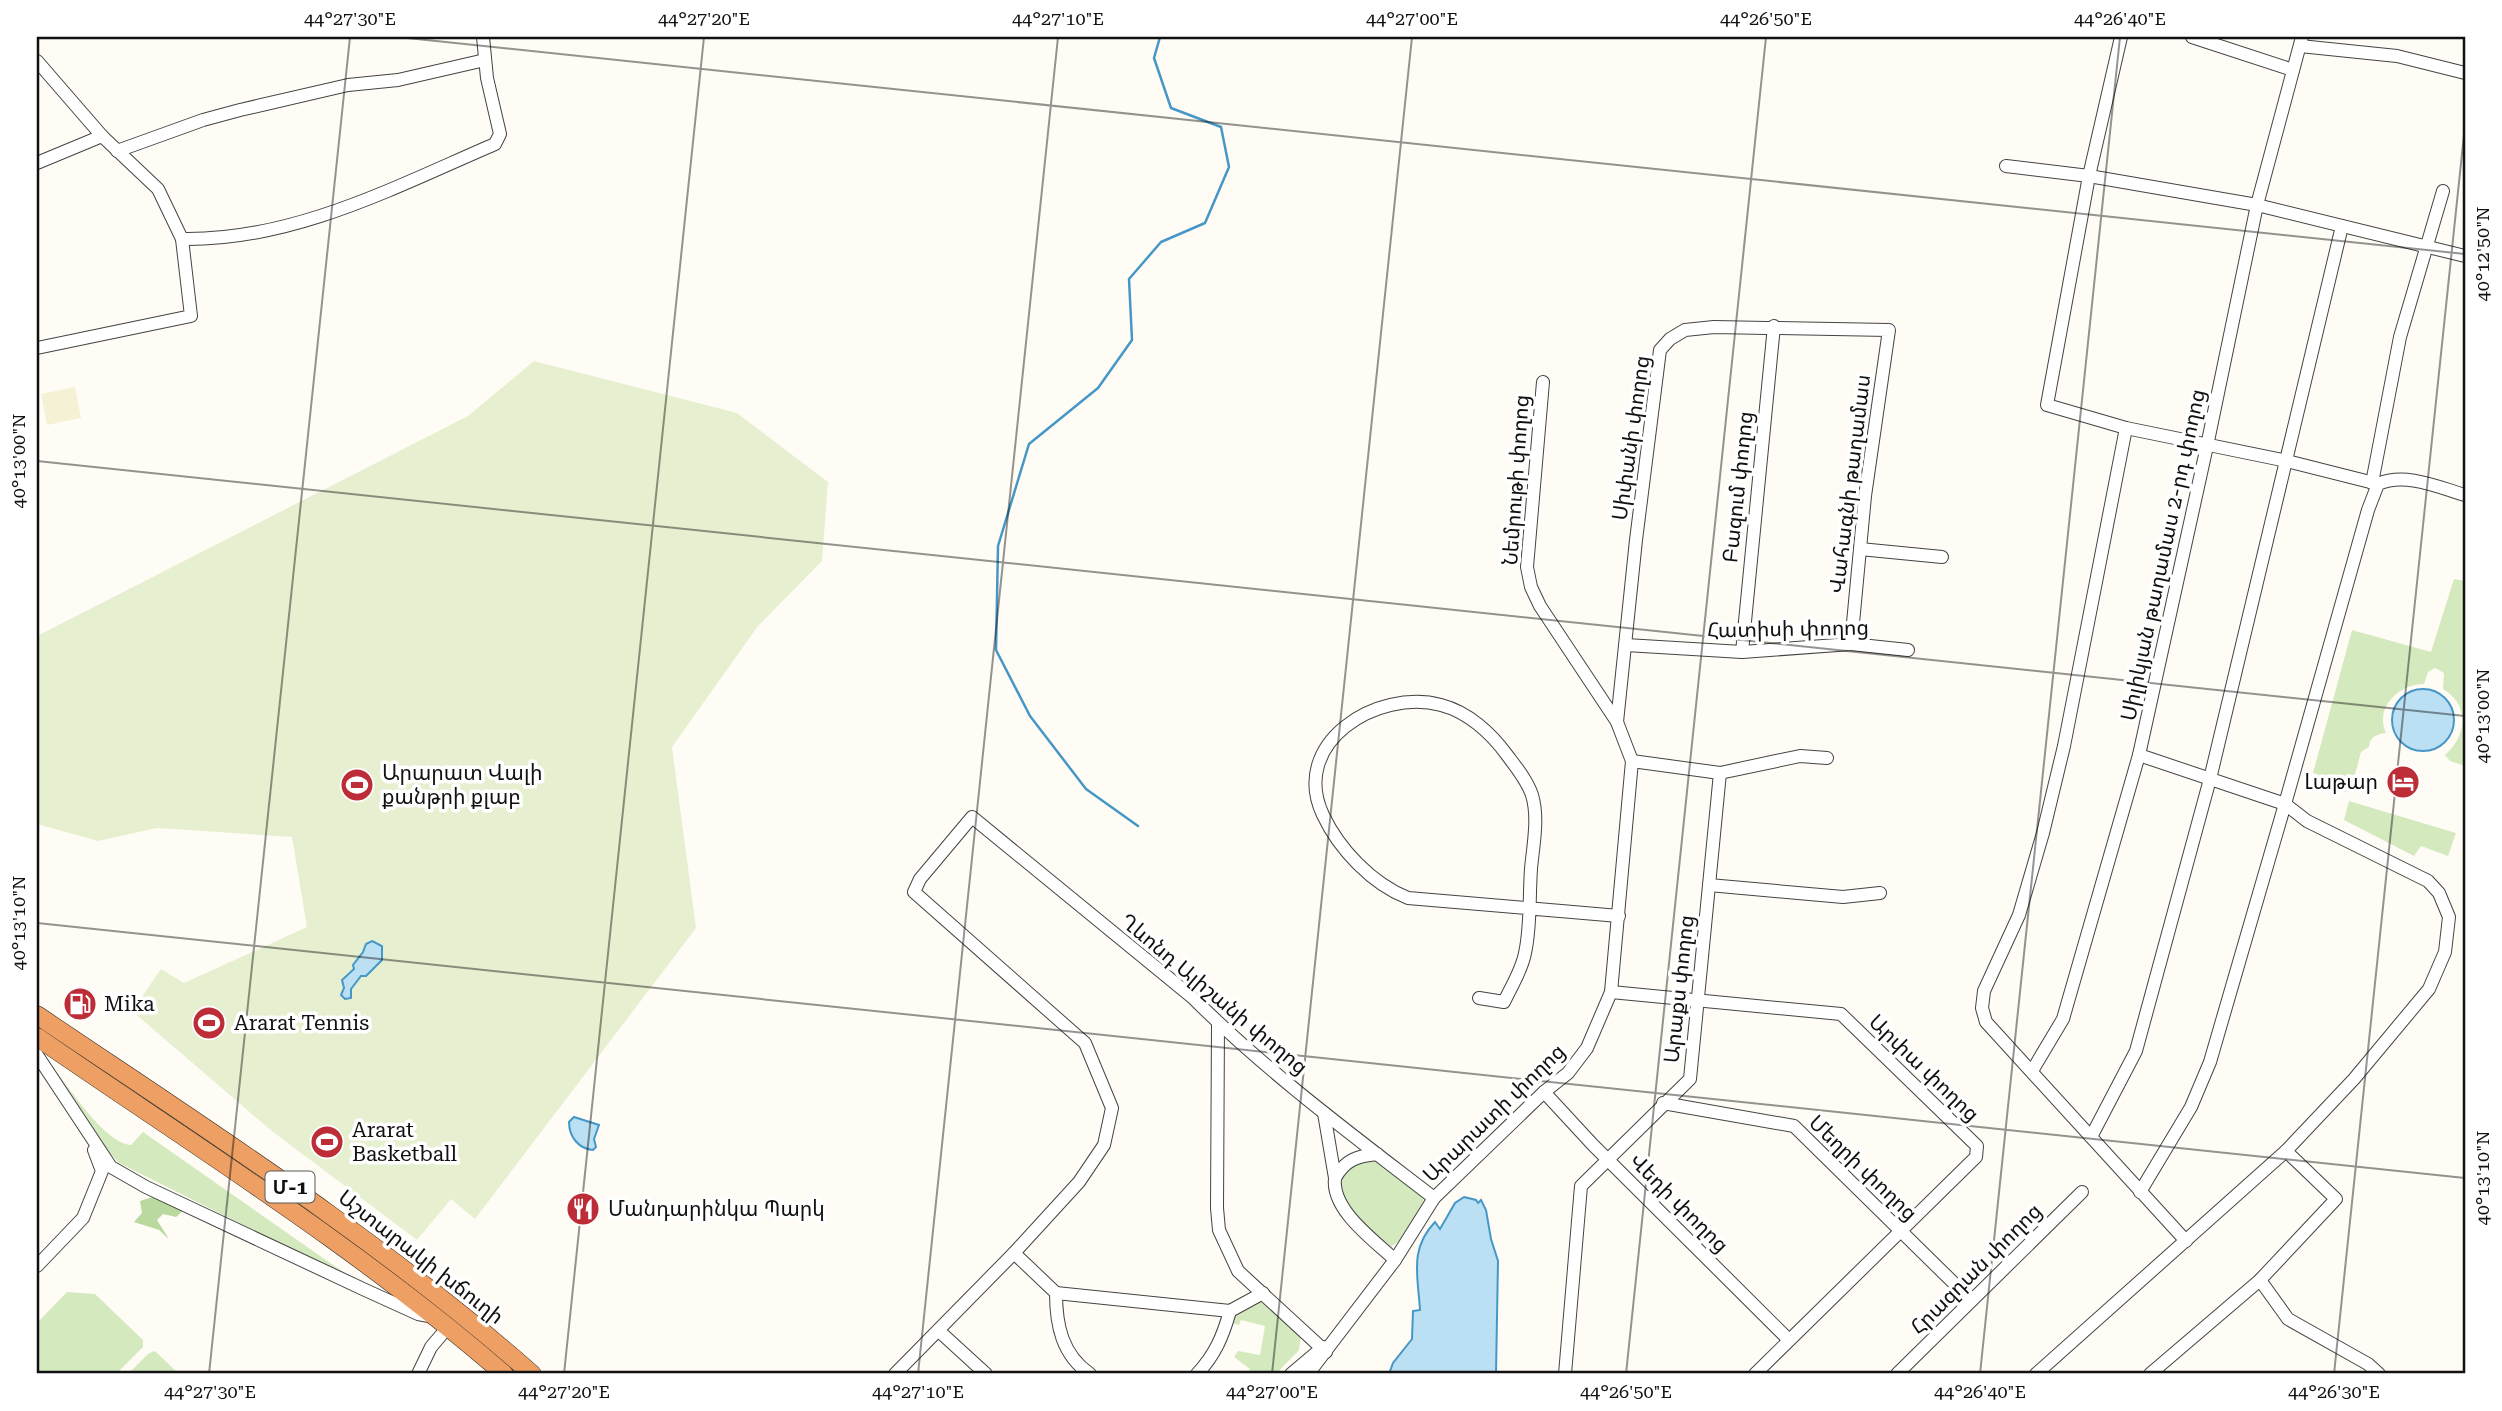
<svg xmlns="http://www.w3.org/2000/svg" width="2502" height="1411" viewBox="0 0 2502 1411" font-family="'Roboto Serif','Noto Sans Armenian',serif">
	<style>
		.farmland { fill: #f4f1d5 }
		.green { fill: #d5e9bf }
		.forest { fill: #bad99f }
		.pitch { fill: #e6f0d0 }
		.water { fill: #bbe0f4; stroke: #4597c8; stroke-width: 2 }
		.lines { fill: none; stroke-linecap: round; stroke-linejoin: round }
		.stream { stroke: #4597c8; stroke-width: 2.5 }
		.minor-casing { stroke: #444; stroke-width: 14 }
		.highway-casing { stroke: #222; stroke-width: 19 }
		.minor { stroke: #fff; stroke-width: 12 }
		.highway { stroke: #eea064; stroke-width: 18 }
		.ticks { fill: none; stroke: #111; stroke-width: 2; stroke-opacity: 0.45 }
		.labels { text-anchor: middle; stroke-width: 7; stroke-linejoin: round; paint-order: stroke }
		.shield { fill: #fff; stroke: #585858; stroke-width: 2 }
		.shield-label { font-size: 19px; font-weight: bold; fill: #111 }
		.street-label { font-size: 21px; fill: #111; stroke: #fff }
		.poi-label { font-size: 21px; fill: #111; stroke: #fff; text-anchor: start }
		.neatline { fill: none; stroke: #111; stroke-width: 2.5 }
		.ticks-label { font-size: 18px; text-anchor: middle; fill: #111 }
	</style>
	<rect width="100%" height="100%" fill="#fffcf5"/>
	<path class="farmland" d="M75 387 81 418 47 425 41 394Z"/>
	<g class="green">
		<path d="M2454 579 2465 581V766L2450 761 2445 755C2467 736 2470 705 2443 689L2444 673 2435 668 2428 672 2424 684C2399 684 2374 708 2386 733 2375 735 2371 736 2369 747L2361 752 2351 789 2345 792C2334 788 2318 788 2317 774L2313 773 2352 630 2431 652Z"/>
		<path d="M2349 801 2456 833 2448 856 2421 846 2414 856 2344 820Z"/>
		<path d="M37 1023 177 1117 391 1267 523 1374H511L37 1031Z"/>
		<path d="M55 1070C71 1090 105 1143 131 1145L143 1132 356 1281 119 1163 106 1149 53 1071Z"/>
		<path d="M1362 1160 1378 1161 1422 1194 1424 1202 1399 1241 1391 1247 1383 1243C1362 1221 1314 1183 1362 1160Z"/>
		<path d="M67 1292 95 1294 143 1340V1347L116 1374 61 1372V1374H41L37 1369V1323Z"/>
		<path d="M1262 1298 1301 1336 1299 1350 1276 1374H1247L1250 1369 1234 1357 1238 1351 1260 1355 1265 1326 1241 1320 1239 1325 1231 1323 1233 1312Z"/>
		<path d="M154 1351 156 1352 179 1374H128L148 1354Z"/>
	</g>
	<path class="forest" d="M159 1195 186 1208 176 1217 163 1214 157 1220 169 1239 159 1230 134 1222 142 1213 140 1201Z"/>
	<path class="pitch" d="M534 361 737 413 828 482 822 561 758 626 672 747 696 928 475 1219 451 1199 417 1240 273 1132 132 1011 161 969 184 983 307 927 292 837 157 828 98 841 37 824V636L468 416Z"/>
	<g class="water">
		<circle cx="2423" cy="720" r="31"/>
		<path d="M372 941 382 946V960L366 976H361L351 989V998L345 999 341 995 344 988 342 980 354 969 353 965 363 952 366 944Z"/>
		<path d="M574 1117 599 1125 594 1139 596 1147 593 1150C579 1149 569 1137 569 1122Z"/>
		<path d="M1464 1197 1476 1200 1478 1203 1481 1200 1486 1210 1491 1239 1498 1261 1496 1374H1389L1393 1363 1412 1339 1413 1311 1420 1310C1418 1276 1409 1249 1435 1222L1440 1229 1455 1203Z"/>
	</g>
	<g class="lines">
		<path class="stream" d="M1138 826 1086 789 1030 716 996 650 998 546 1029 444 1098 388 1132 340 1129 279 1161 242 1205 223 1229 167 1221 127 1171 108 1154 58 1160 37"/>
		<defs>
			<g id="minor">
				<path d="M2121 37 2089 176 2047 405 2126 428 2287 461 2378 484"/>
				<path d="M2192 37 2293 70"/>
				<path d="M2300 46 2397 56 2465 73"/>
				<path d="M37 61 102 136 158 189 182 239C293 241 395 187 495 144L500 134 487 78 483 37"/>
				<path d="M117 151 203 120 240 110 348 85 398 80 485 60"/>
				<path d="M37 163 102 136"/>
				<path d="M2006 166 2089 176 2257 205 2465 256"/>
				<path d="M37 348 191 316 182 239"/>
				<path d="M2126 428 2064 746 2043 833 2019 915 1984 991 1982 1008 1986 1022 2186 1241"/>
				<path d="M2372 483 2400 337 2443 191"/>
				<path d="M1860 549 1942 557"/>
				<path d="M1626 645 1742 652 1851 644 1908 650"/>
				<path d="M1742 652 1774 326"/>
				<path d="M1617 722 1636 540 1660 350 1670 339 1685 330 1714 327 1889 330 1865 496 1851 644"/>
				<path d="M2139 755 2285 804 2210 1062 2191 1107 2140 1192"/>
				<path d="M1632 761 1720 773 1800 756 1827 758"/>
				<path d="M1709 885 1843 897 1880 893"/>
				<path d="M1611 992 1841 1014 1977 1146 1976 1157 1755 1374"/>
				<path d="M1479 998 1504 1002C1511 987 1522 970 1525 953 1531 927 1529 896 1531 869 1533 846 1539 818 1532 795 1527 780 1516 767 1507 755 1491 733 1468 712 1441 705 1377 688 1289 743 1323 815 1339 849 1372 884 1408 898L1619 916"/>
				<path d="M1218 1023 1217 1208 1219 1230 1238 1271 1326 1352"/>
				<path d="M37 1055 111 1167 146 1187 363 1289 418 1314 429 1316"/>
				<path d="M2032 1071 2063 1019 2139 755 2207 446 2257 205 2302 37"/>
				<path d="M1544 1092 1593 1145 1789 1340"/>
				<path d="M1663 1103 1794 1126 1971 1300"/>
				<path d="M1324 1113 1335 1178C1331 1210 1374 1240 1395 1260"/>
				<path d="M2091 1137 2136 1051 2210 779 2342 226"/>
				<path d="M1335 1178C1345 1160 1357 1156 1377 1154"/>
				<path d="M1014 1253 1056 1293 1230 1311 1263 1293"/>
				<path d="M37 1266 83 1218 102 1171 94 1150"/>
				<path d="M2260 1280 2288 1319 2368 1364 2379 1374"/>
				<path d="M1056 1293C1056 1325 1062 1355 1090 1374"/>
				<path d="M939 1331 986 1374"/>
				<path d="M418 1374 431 1347 448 1327"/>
				<path d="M895 1374 1014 1253 1079 1182 1104 1145 1112 1108 1085 1043 914 892 920 879 972 817 1192 997C1266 1071 1351 1134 1434 1198"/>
				<path d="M1197 1374C1215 1355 1223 1336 1230 1311"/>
				<path d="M1291 1374 1323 1347"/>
				<path d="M1308 1374 1395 1260 1434 1198 1544 1092 1568 1073 1587 1048 1611 992 1632 761 1617 722 1540 606 1531 587 1527 567 1543 382"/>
				<path d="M1565 1374 1581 1186 1690 1079 1720 773"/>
				<path d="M1897 1374 2082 1192"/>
				<path d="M2036 1374 2286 1151 2354 1079 2429 989 2445 952 2449 917 2439 893 2428 881 2307 821 2285 804 2368 510 2378 484C2405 472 2438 487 2465 495"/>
				<path d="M2150 1374 2260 1280 2336 1199 2286 1151"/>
			</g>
			<g id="highway">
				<path d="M37 1015C206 1129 379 1239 532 1374"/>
				<path d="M37 1037C195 1146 359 1248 504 1374"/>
			</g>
		</defs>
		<use href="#minor" class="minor-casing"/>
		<use href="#highway" class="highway-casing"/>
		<use href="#minor" class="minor"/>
		<use href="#highway" class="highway"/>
	</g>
	<path class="ticks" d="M398 37 2465 254M37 461 2465 716M37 923 2465 1178M209 1374 350 37M564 1374 704 37M918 1374 1058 37M1272 1374 1412 37M1626 1374 1766 37M1980 1374 2120 37M2334 1374 2465 125"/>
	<defs>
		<symbol id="hotel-disc" viewBox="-11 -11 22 22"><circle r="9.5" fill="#bc2d37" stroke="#fff"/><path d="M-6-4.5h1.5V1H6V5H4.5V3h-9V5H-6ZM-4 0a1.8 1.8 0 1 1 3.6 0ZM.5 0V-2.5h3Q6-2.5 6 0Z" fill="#fff"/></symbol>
		<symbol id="stadium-disc" viewBox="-11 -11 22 22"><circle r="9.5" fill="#bc2d37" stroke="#fff"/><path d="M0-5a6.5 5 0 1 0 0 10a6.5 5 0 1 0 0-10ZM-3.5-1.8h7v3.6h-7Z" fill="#fff"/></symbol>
		<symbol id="fuel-disc" viewBox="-11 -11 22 22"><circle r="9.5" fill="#bc2d37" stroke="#fff"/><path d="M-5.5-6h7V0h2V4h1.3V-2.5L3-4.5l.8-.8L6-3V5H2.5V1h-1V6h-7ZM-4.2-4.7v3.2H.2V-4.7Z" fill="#fff"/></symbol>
		<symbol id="restaurant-disc" viewBox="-11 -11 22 22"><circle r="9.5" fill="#bc2d37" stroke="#fff"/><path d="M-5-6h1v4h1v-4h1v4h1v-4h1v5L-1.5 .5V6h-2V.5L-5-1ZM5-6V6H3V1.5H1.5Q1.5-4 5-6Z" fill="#fff"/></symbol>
	</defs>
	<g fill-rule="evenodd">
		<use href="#hotel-disc" x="2384" y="763" width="38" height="38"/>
		<use href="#stadium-disc" x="338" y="766" width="38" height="38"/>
		<use href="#fuel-disc" x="61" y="985" width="38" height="38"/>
		<use href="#stadium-disc" x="190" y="1004" width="38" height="38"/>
		<use href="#stadium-disc" x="308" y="1123" width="38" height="38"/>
		<use href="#restaurant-disc" x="564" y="1190" width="38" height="38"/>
	</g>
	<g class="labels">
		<rect class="shield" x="265.5" y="1171.5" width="49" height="31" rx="5"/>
		<g class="shield-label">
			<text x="290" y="1194">Մ-1</text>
		</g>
		<g class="street-label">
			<text transform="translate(1631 438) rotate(-82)" y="7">Սիփանի փողոց</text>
			<text transform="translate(1516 480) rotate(-86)" y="7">Նեմրութի փողոց</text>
			<text transform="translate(1850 484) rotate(-83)" y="7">Վահագնի թաղամաս</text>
			<text transform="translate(1738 487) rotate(-84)" y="7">Բազում փողոց</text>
			<text transform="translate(2163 555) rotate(-78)" y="7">Սիլիկյան թաղամաս 2-րդ փողոց</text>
			<text transform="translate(1788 629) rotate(-1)" y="7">Հատիսի փողոց</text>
			<text transform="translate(1679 989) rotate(-84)" y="7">Արաքս փողոց</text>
			<text transform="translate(1214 994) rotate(40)" y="7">Ղևոնդ Ալիշանի փողոց</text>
			<text transform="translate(1924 1068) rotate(44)" y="7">Արփա փողոց</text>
			<text transform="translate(1494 1113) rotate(-44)" y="7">Արարատի փողոց</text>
			<text transform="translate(1863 1168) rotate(44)" y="7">Մեղրի փողոց</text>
			<text transform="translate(1679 1203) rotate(45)" y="7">Վեդի փողոց</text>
			<text transform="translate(421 1257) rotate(38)" y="7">Աշտարակի խճուղի</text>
			<text transform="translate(1976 1269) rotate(-45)" y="7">Հրազդան փողոց</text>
		</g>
		<g class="poi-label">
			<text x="382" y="780">Արարատ Վալի<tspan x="382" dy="24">քանթրի քլաբ</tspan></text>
			<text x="2378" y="789" text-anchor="end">Լաթար</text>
			<text x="104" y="1011">Mika</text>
			<text x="234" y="1030">Ararat Tennis</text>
			<text x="352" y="1137">Ararat<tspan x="352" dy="24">Basketball</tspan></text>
			<text x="608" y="1216">Մանդարինկա Պարկ</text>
		</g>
	</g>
	<rect width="2502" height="1411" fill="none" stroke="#ffffff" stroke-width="77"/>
	<rect x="38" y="38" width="2426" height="1334" class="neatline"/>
	<g class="ticks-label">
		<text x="350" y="25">44°27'30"E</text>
		<text x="704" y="25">44°27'20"E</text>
		<text x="1058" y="25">44°27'10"E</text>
		<text x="1412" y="25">44°27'00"E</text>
		<text x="1766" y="25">44°26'50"E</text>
		<text x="2120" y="25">44°26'40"E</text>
		<text transform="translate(2483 254) rotate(-90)" y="6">40°12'50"N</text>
		<text transform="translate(19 461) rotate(-90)" y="6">40°13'00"N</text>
		<text transform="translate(2483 716) rotate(-90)" y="6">40°13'00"N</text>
		<text transform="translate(19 923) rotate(-90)" y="6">40°13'10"N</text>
		<text transform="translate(2483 1178) rotate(-90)" y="6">40°13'10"N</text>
		<text x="210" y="1398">44°27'30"E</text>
		<text x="564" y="1398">44°27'20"E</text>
		<text x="918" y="1398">44°27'10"E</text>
		<text x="1272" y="1398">44°27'00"E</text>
		<text x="1626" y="1398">44°26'50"E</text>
		<text x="1980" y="1398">44°26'40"E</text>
		<text x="2334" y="1398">44°26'30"E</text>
	</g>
</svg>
